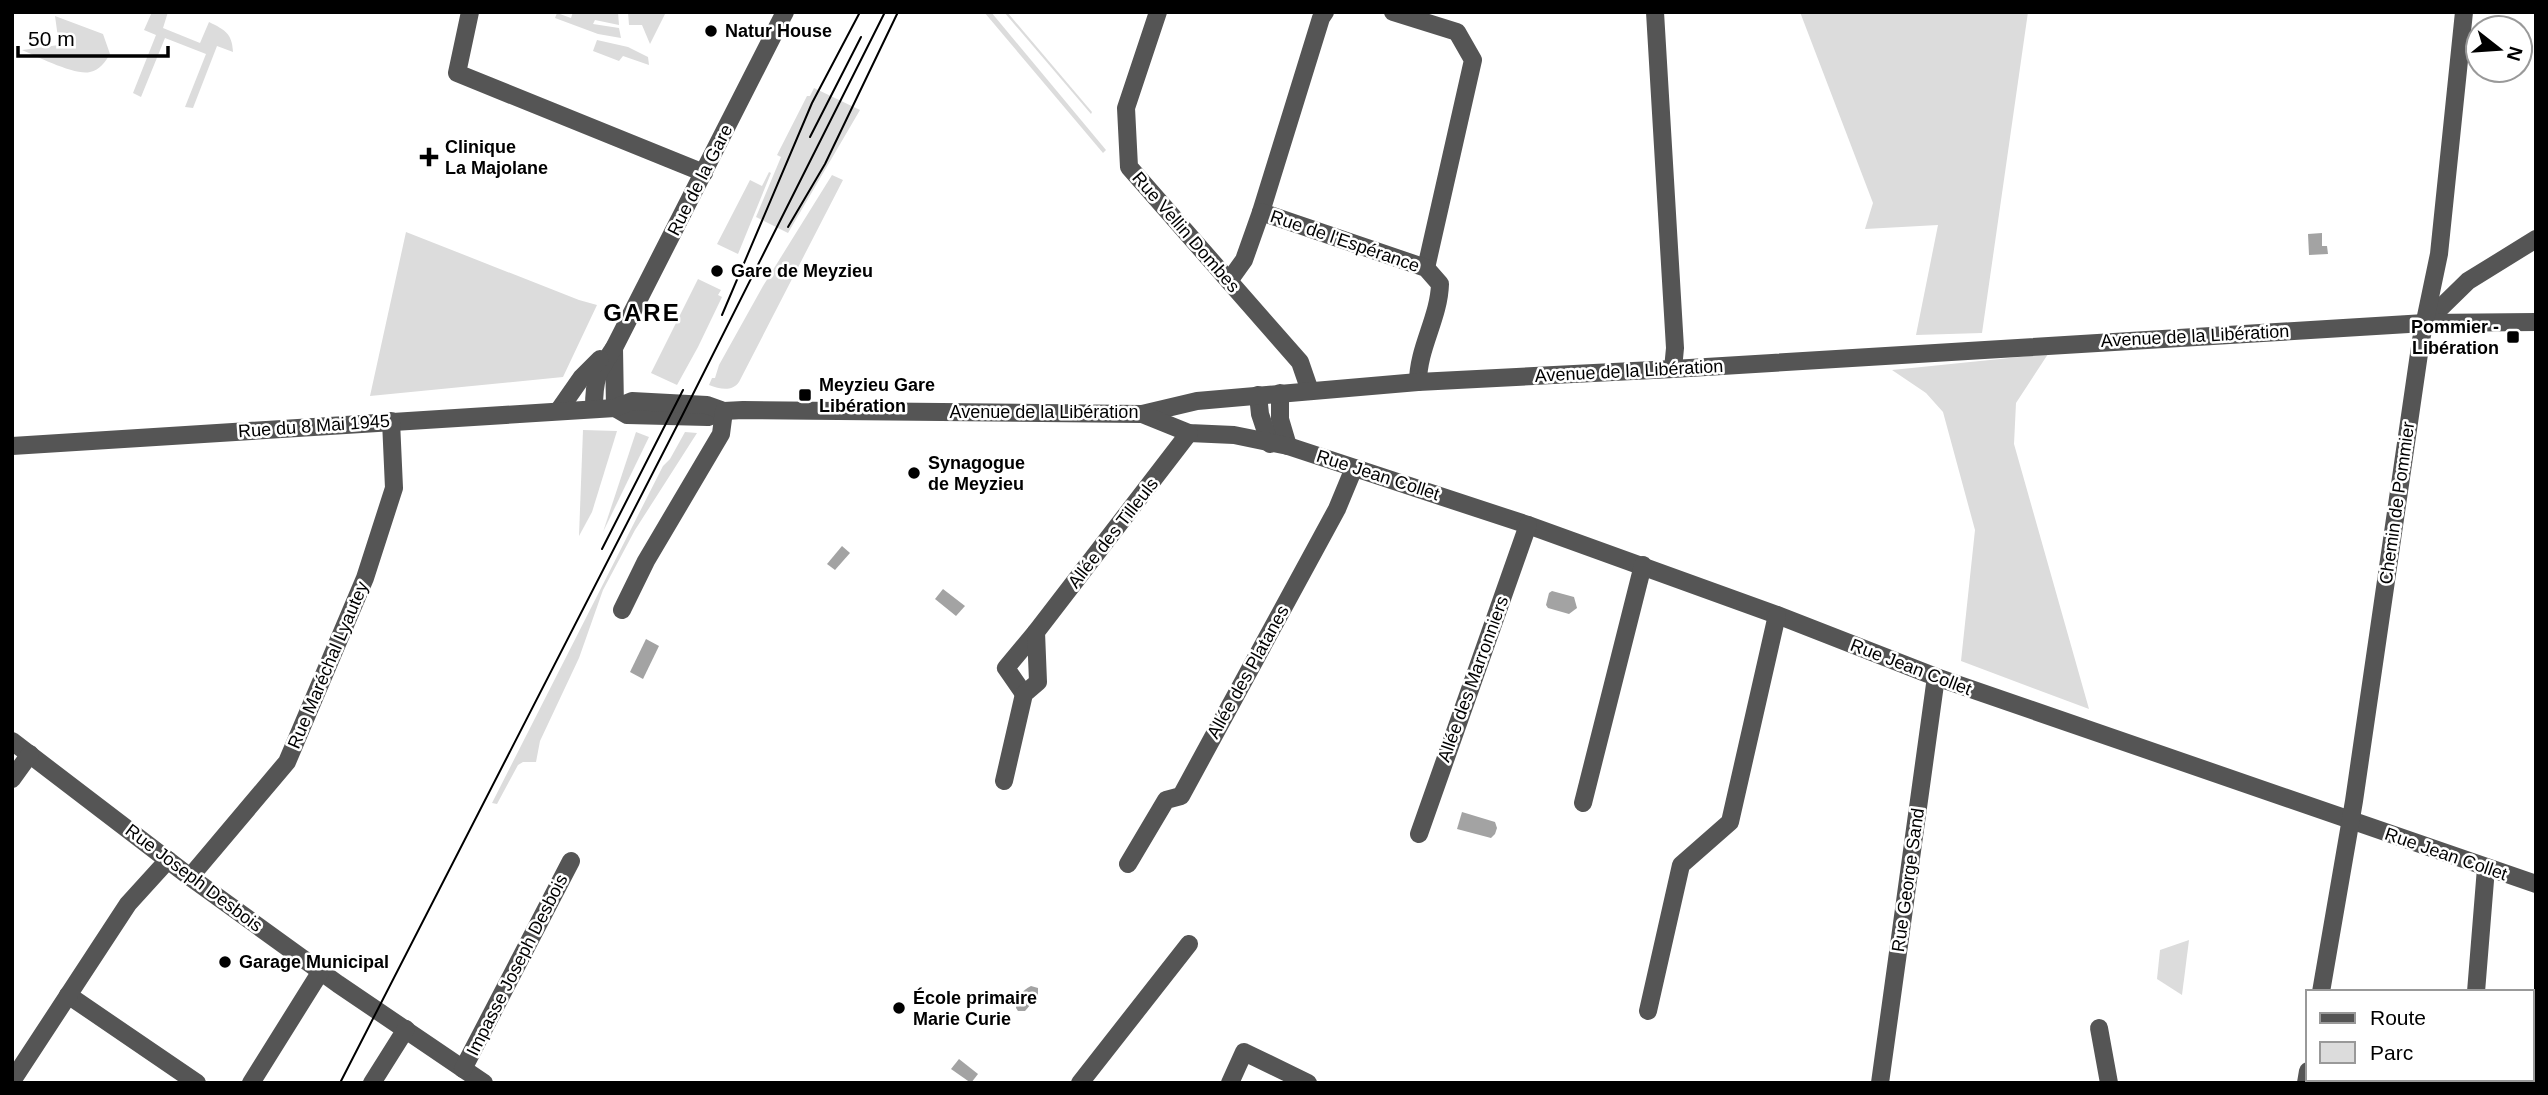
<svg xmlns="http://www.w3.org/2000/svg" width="2548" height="1095" viewBox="0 0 2548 1095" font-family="Arial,sans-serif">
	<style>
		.green { fill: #dcdcdc }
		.water { fill: #a3a3a3 }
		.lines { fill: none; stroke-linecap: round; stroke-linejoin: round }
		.minor { stroke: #555; stroke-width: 18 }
		.tram { stroke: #000; stroke-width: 2 }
		.poi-dot { fill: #000; stroke: #fff; stroke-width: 2.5 }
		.labels { text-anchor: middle; stroke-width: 5; stroke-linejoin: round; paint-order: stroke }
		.poi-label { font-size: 18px; font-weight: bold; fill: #000; stroke: #fff; text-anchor: start }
		.street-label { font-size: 18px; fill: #000; stroke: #fff }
		.district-label { font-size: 24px; font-weight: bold; letter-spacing: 2px; fill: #000; stroke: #fff }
	</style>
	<rect width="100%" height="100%" fill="#fff"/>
	<g class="green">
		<path d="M152 12H168L163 28 200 43 209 22C225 30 232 33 233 52L217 46 193 108 185 107 206 54 165 38 141 97 133 93 156 35 144 30Z"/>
		<path d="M573 12H618L619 25 595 20 593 24 619 28 621 38 598 34 555 18 557 13 571 18Z"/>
		<path d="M628 12H666L650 44 642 25H629Z"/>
		<path d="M984 12H991L1106 150 1103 153Z"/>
		<path d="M1004 12H1007L1092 112 1091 114Z"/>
		<path d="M1800 12H2028L1982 333 1916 335 1938 225 1865 229 1873 203Z"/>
		<path d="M55 16 103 34 110 54C105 62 100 70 90 72 76 76 36 56 22 50L59 45Z"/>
		<path d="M597 40 628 47 648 57 649 65 623 56 619 61 593 51Z"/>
		<path d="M814 88 860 110 788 233 756 217 781 157 777 155 807 96H810Z"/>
		<path d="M769 172 771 173 738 254 717 244 750 180 762 186Z"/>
		<path d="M832 175 843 180 739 382C732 392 720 389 709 385L712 378H715L719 365 763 286Z"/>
		<path d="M406 232 579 300 597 305 563 377 370 396Z"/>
		<path d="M698 279 721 290 718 295 722 297 698 347 677 385 651 373Z"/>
		<path d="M2048 354 2016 403 2014 444 2089 709 1961 661 1975 530 1943 412 1926 393 1892 370Z"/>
		<path d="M583 430 617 431 592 512 579 536Z"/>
		<path d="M636 432 649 437 603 532Z"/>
		<path d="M685 432 697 433 635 530 603 590 579 658 540 741 536 762H523L518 765 497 804 492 803 663 466 670 459Z"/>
		<path d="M2189 940 2182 995 2157 979 2160 950Z"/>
	</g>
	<g class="water">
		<path d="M2322 233V246H2327L2328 254 2309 255 2308 234Z"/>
		<path d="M842 546 850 553 835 570 827 564Z"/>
		<path d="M943 589 965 606 956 616 935 599Z"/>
		<path d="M1552 591 1574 597 1577 608 1569 614 1548 608 1546 605 1549 593Z"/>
		<path d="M646 639 659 646 643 679 630 672Z"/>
		<path d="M1462 812 1495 822 1497 828 1495 834 1491 838 1457 829Z"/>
		<path d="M1031 986 1038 988V996L1025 1011H1018L1016 1008C1017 998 1022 990 1031 986Z"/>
		<path d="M959 1059 978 1074 971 1083 951 1069Z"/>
	</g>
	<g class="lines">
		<g class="minor">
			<path d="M470 12 457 73 704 173"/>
			<path d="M1158 12 1126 108 1129 167 1300 362 1310 391"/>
			<path d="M1393 12 1457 32 1473 60 1426 268"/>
			<path d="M1655 12 1675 348 1673 369"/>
			<path d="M1261 212 1321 18 1325 12"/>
			<path d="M1229 281 1244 260 1261 212 1426 268 1440 284C1439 318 1418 348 1418 382"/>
			<path d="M2425 323 2468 281 2536 239"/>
			<path d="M614 348 615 408"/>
			<path d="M1280 393V419L1288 446"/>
			<path d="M1258 395 1260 414 1270 444"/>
			<path d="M615 408 627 415 708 417 724 411 743 410 1142 414 1197 401 1418 382 1673 369 2425 323 2536 322"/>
			<path d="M594 409C594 378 597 373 614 348L785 12"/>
			<path d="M559 410 582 377 600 359"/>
			<path d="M1142 414 1189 433 1234 435 1288 446 1528 525 1777 615 1936 677 2536 884"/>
			<path d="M12 446 615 408 632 401 707 405 721 410"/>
			<path d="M622 610 646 561 721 434 724 411"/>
			<path d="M1024 694 1006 668 1036 632"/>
			<path d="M12 741 190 877 338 984 484 1083"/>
			<path d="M12 779 30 754"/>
			<path d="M1004 781 1024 694 1038 682 1036 632 1189 433"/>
			<path d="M1583 803 1643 565"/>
			<path d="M1419 834 1528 525"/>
			<path d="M1128 864 1166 800 1181 796 1337 509 1354 468"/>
			<path d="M190 877 287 762 365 578 394 488 391 421"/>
			<path d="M2321 992 2354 801 2421 340 2439 254 2464 12"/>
			<path d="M2476 992 2486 868"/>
			<path d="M68 995 197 1083"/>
			<path d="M1648 1011 1681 865 1730 822 1777 615"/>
			<path d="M2099 1028 2109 1083"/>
			<path d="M463 1069 571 861"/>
			<path d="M12 1081 128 904 168 860"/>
			<path d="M251 1083 321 971"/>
			<path d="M372 1083 406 1029"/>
			<path d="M1080 1083 1189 944"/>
			<path d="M1230 1083 1244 1052 1308 1083"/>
			<path d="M1880 1083 1936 677"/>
			<path d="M2306 1083 2308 1071"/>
		</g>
		<g class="tram">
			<path d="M810 137 861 37"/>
			<path d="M788 227 825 164 898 12"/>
			<path d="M722 315 812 103 860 12"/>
			<path d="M602 549 683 390"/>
			<path d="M340 1083 682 416 885 12"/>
		</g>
	</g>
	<g class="poi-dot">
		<circle cx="711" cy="31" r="7"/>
		<path d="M425.5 146.5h7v7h7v7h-7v7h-7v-7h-7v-7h7z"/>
		<circle cx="717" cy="271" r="7"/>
		<rect x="2506" y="330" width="14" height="14" rx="3.5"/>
		<rect x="798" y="388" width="14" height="14" rx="3.5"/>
		<circle cx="914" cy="473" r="7"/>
		<circle cx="225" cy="962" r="7"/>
		<circle cx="899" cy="1008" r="7"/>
	</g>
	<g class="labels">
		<g class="poi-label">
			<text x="725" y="37">Natur House</text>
			<text x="445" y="153">Clinique<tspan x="445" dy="21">La Majolane</tspan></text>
			<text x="731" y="277">Gare de Meyzieu</text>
			<text x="2499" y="333" text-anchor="end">Pommier -<tspan x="2499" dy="21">Libération</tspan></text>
			<text x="819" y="391">Meyzieu Gare<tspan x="819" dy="21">Libération</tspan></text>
			<text x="928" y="469">Synagogue<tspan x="928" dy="21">de Meyzieu</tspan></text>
			<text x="239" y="968">Garage Municipal</text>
			<text x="913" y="1004">École primaire<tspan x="913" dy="21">Marie Curie</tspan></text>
		</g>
		<g class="street-label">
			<text transform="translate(700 180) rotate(-63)" y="6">Rue de la Gare</text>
			<text transform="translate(1186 232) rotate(49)" y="6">Rue Vellin Dombes</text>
			<text transform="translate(1345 241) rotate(19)" y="6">Rue de l'Espérance</text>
			<text transform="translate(2195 336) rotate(-3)" y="6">Avenue de la Libération</text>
			<text transform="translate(1629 371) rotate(-3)" y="6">Avenue de la Libération</text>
			<text x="1044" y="418">Avenue de la Libération</text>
			<text transform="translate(314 426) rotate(-4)" y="6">Rue du 8 Mai 1945</text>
			<text transform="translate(1378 475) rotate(18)" y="6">Rue Jean Collet</text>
			<text transform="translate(2397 503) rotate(-82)" y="6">Chemin de Pommier</text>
			<text transform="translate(1113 533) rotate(-52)" y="6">Allée des Tilleuls</text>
			<text transform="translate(328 665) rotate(-67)" y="6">Rue Maréchal Lyautey</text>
			<text transform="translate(1911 667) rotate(21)" y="6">Rue Jean Collet</text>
			<text transform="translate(1248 672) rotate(-61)" y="6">Allée des Platanes</text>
			<text transform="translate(1473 679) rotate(-70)" y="6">Allée des Marronniers</text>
			<text transform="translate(2446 854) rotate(19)" y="6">Rue Jean Collet</text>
			<text transform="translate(194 878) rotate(37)" y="6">Rue Joseph Desbois</text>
			<text transform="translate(1908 880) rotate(-82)" y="6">Rue George Sand</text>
			<text transform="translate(517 965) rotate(-63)" y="6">Impasse Joseph Desbois</text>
		</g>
		<g class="district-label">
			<text x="642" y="321">GARE</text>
		</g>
	</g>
	<rect width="2548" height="1095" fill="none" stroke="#000000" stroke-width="28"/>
	<rect x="2306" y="990" width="228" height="91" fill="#ffffff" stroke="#999999" stroke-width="2"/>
	<rect x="2320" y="1013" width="35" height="10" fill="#555555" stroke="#999999" stroke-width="2"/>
	<text x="2370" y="1025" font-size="21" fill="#000000">Route</text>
	<rect x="2320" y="1042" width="35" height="21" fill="#dcdcdc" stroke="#999999" stroke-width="2"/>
	<text x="2370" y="1060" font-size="21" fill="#000000">Parc</text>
	<g transform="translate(2499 49) rotate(107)"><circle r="33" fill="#ffffff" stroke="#999999" stroke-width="2"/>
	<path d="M0-5L12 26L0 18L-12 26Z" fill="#000000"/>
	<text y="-10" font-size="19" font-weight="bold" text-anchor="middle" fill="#000000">N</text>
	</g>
	<path d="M18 46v10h150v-10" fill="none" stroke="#000000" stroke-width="3.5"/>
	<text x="28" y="46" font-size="21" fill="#000000" stroke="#ffffff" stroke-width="5" paint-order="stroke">50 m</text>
</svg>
